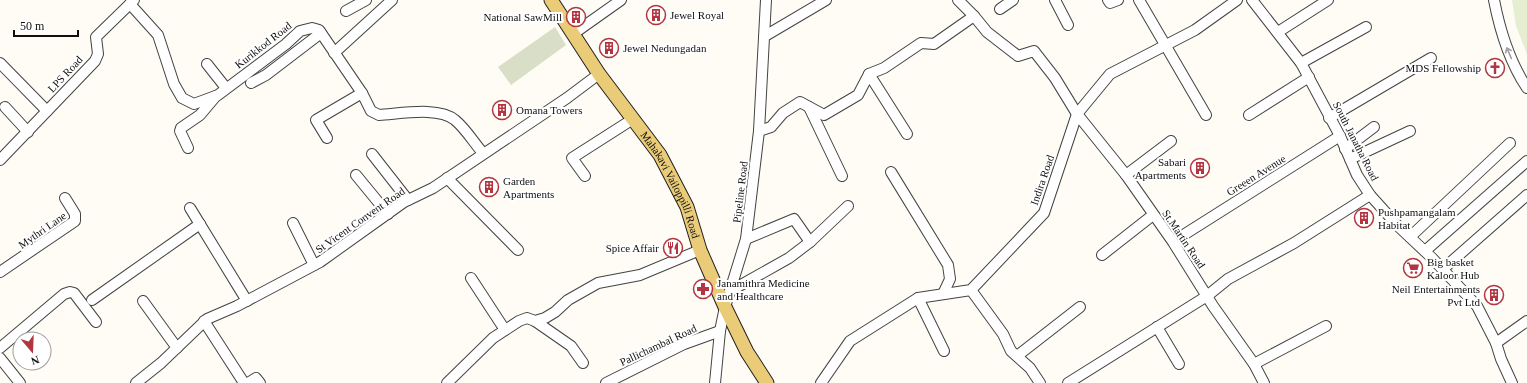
<svg xmlns="http://www.w3.org/2000/svg" width="1527" height="383" viewBox="0 0 1527 383" font-family="'Times New Roman',serif">
	<style>
		.cemetery { fill: #d8dfc6 }
		.pitch { fill: #e5eed1 }
		.lines { fill: none; stroke-linecap: round; stroke-linejoin: round }
		.minor-casing { stroke: #434343; stroke-width: 12 }
		.major-casing { stroke: #212121; stroke-width: 15 }
		.minor { stroke: #fff; stroke-width: 10 }
		.major { stroke: #eacb78; stroke-width: 13 }
		.oneway { stroke: #9f9f9f }
		.labels { text-anchor: middle; stroke-width: 4; stroke-linejoin: round; paint-order: stroke }
		.poi-label { font-size: 11px; fill: #101010; stroke: #fff; text-anchor: start }
		.street-label { font-size: 11px; fill: #101010; stroke: #fff }
	</style>
	<rect width="100%" height="100%" fill="#fefcf4"/>
	<path class="cemetery" d="M555 27 566 45 511 85 498 67Z"/>
	<path class="pitch" d="M1512 0H1527V54L1516 26Z"/>
	<g class="lines">
		<defs>
			<g id="minor">
				<path d="M958 0 974 16 987 32 1018 56 1034 51 1055 78 1077 114 1126 175 1173 242 1213 306 1254 364 1264 383"/>
				<path d="M1055 0 1068 25"/>
				<path d="M1108 0 1110 3 1118 0"/>
				<path d="M1139 0 1206 115"/>
				<path d="M1252 0 1301 63 1340 136 1357 175 1370 195 1398 226 1432 258 1477 306 1496 343 1501 359 1512 383"/>
				<path d="M1494 0C1500 31 1509 61 1527 88"/>
				<path d="M130 4 158 35 174 84 182 98 194 104 218 95 286 44 300 31 312 28 319 30 362 93 371 111 379 115C399 114 439 106 455 120 466 129 474 143 483 153"/>
				<path d="M1000 9 1013 0"/>
				<path d="M346 11 366 0"/>
				<path d="M1278 32 1328 0"/>
				<path d="M573 34 621 0"/>
				<path d="M765 36 826 0"/>
				<path d="M334 53 392 0"/>
				<path d="M0 63 47 111"/>
				<path d="M1301 63 1366 27"/>
				<path d="M207 64 226 88"/>
				<path d="M869 74 907 134"/>
				<path d="M251 83 266 75 321 33"/>
				<path d="M5 107 28 132"/>
				<path d="M809 107 842 176"/>
				<path d="M1249 115 1309 77"/>
				<path d="M1329 118 1431 58"/>
				<path d="M759 131 771 127 783 113 800 102 824 115 858 95 869 74 884 68 921 43 934 44 974 16"/>
				<path d="M327 138 316 120 362 93"/>
				<path d="M188 148 180 131 181 128 200 115 216 96"/>
				<path d="M1345 149 1374 127"/>
				<path d="M372 154 408 200"/>
				<path d="M1350 159 1410 131"/>
				<path d="M0 160 95 61 98 54 96 37 134 0"/>
				<path d="M891 172 948 265 950 279 943 294"/>
				<path d="M356 175 388 214"/>
				<path d="M1126 175 1171 141"/>
				<path d="M585 176 572 158 633 119"/>
				<path d="M447 178 518 250"/>
				<path d="M190 208 247 301"/>
				<path d="M293 223 314 265"/>
				<path d="M1185 234 1340 136"/>
				<path d="M1410 237 1510 143"/>
				<path d="M746 239 794 219 810 242 848 206"/>
				<path d="M1425 251 1527 161"/>
				<path d="M1102 255 1153 215"/>
				<path d="M1443 269 1527 195"/>
				<path d="M0 272 75 221V214L65 198"/>
				<path d="M471 278 505 330"/>
				<path d="M732 290 789 258 810 242"/>
				<path d="M971 290 1003 334 1011 351 1030 368 1040 383"/>
				<path d="M918 298 944 351"/>
				<path d="M92 300 200 224"/>
				<path d="M143 301 177 348"/>
				<path d="M204 321 244 383"/>
				<path d="M535 321 571 346 583 363"/>
				<path d="M1157 327 1179 364"/>
				<path d="M1496 343 1527 321"/>
				<path d="M0 348 64 294 70 292 74 293 96 322"/>
				<path d="M1017 356 1080 307"/>
				<path d="M0 358 20 383"/>
				<path d="M1254 364 1326 326"/>
				<path d="M136 383 161 363 207 319 237 306 320 262 404 202 433 188 567 98 599 74"/>
				<path d="M248 383 256 378 260 383"/>
				<path d="M447 383 493 338 519 321 527 318 535 321 545 318 555 312 568 300 598 283 640 275 700 250"/>
				<path d="M606 383 684 344 720 331"/>
				<path d="M715 383 720 331 725 307 746 239 759 131 766 0"/>
				<path d="M821 383 850 341 918 298 971 290 1044 213 1077 114 1110 74 1195 30 1237 0"/>
				<path d="M1068 383 1207 296 1228 279 1294 243 1370 195"/>
			</g>
			<g id="major">
				<path id="s1" d="M551 0 599 74 660 155 687 207 700 250 725 307 747 352 767 383"/>
			</g>
		</defs>
		<use href="#minor" class="minor-casing"/>
		<use href="#major" class="major-casing"/>
		<use href="#minor" class="minor"/>
		<use href="#major" class="major"/>
	</g>
	<defs><path id="oneway-shaft" d="M-6 0H5M1.5-3L5.5 0L1.5 3" fill="none" stroke-width="1.6" stroke-linecap="round" stroke-linejoin="round"/></defs>
	<use class="oneway" href="#oneway-shaft" transform="translate(1509 53) rotate(-113)"/>
	<defs>
		<symbol id="building-ring" viewBox="-11 -11 22 22"><circle r="9.5" fill="#fff" stroke="#b2353f" stroke-width="1.5"/><path d="M-4-6H4V6H1V3H-1V6H-4ZM-2.5-4.3h1.7v1.8h-1.7ZM.8-4.3h1.7v1.8H.8ZM-2.5-1h1.7V.8h-1.7ZM.8-1h1.7V.8H.8Z" fill="#b2353f"/></symbol>
		<symbol id="church-ring" viewBox="-11 -11 22 22"><circle r="9.5" fill="#fff" stroke="#b2353f" stroke-width="1.5"/><path d="M-1.2-6h2.4v3.5h3.3v2.4h-3.3V6h-2.4V-.1h-3.3v-2.4h3.3Z" fill="#b2353f"/></symbol>
		<symbol id="restaurant-ring" viewBox="-11 -11 22 22"><circle r="9.5" fill="#fff" stroke="#b2353f" stroke-width="1.5"/><path d="M-5-6h1v4h1v-4h1v4h1v-4h1v5L-1.5 .5V6h-2V.5L-5-1ZM5-6V6H3V1.5H1.5Q1.5-4 5-6Z" fill="#b2353f"/></symbol>
		<symbol id="supermarket-ring" viewBox="-11 -11 22 22"><circle r="9.5" fill="#fff" stroke="#b2353f" stroke-width="1.5"/><path d="M-6-5.5h2.5l.6 2H6L4.5 2H-2.5L-4.4-4H-6ZM-1.5 3.2a1.3 1.3 0 1 0 .1 0ZM3 3.2a1.3 1.3 0 1 0 .1 0Z" fill="#b2353f"/></symbol>
		<symbol id="pharmacy-ring" viewBox="-11 -11 22 22"><circle r="9.5" fill="#fff" stroke="#b2353f" stroke-width="1.5"/><path d="M-2-6h4v4h4v4h-4v4h-4v-4h-4v-4h4Z" fill="#b2353f"/></symbol>
	</defs>
	<g fill-rule="evenodd">
		<use href="#building-ring" x="645" y="4" width="22" height="22"/>
		<use href="#building-ring" x="565" y="6" width="22" height="22"/>
		<use href="#building-ring" x="598" y="37" width="22" height="22"/>
		<use href="#church-ring" x="1484" y="57" width="22" height="22"/>
		<use href="#building-ring" x="491" y="99" width="22" height="22"/>
		<use href="#building-ring" x="1189" y="157" width="22" height="22"/>
		<use href="#building-ring" x="478" y="176" width="22" height="22"/>
		<use href="#building-ring" x="1353" y="207" width="22" height="22"/>
		<use href="#restaurant-ring" x="662" y="237" width="22" height="22"/>
		<use href="#supermarket-ring" x="1402" y="257" width="22" height="22"/>
		<use href="#pharmacy-ring" x="692" y="278" width="22" height="22"/>
		<use href="#building-ring" x="1483" y="284" width="22" height="22"/>
	</g>
	<g class="labels">
		<g class="poi-label">
			<text x="670" y="19">Jewel Royal</text>
			<text x="562" y="21" text-anchor="end">National SawMill</text>
			<text x="623" y="52">Jewel Nedungadan</text>
			<text x="1481" y="72" text-anchor="end">MDS Fellowship</text>
			<text x="516" y="114">Omana Towers</text>
			<text x="1186" y="166" text-anchor="end">Sabari<tspan x="1186" dy="13">Apartments</tspan></text>
			<text x="503" y="185">Garden<tspan x="503" dy="13">Apartments</tspan></text>
			<text x="1378" y="216">Pushpamangalam<tspan x="1378" dy="13">Habitat</tspan></text>
			<text x="659" y="252" text-anchor="end">Spice Affair</text>
			<text x="1427" y="266">Big basket<tspan x="1427" dy="13">Kaloor Hub</tspan></text>
			<text x="717" y="287">Janamithra Medicine<tspan x="717" dy="13">and Healthcare</tspan></text>
			<text x="1480" y="293" text-anchor="end">Neil Entertainments<tspan x="1480" dy="13">Pvt Ltd</tspan></text>
		</g>
		<g class="street-label">
			<text transform="translate(263 45) rotate(-38)" y="4">Kurikkod Road</text>
			<text transform="translate(65 74) rotate(-47)" y="4">LPS Road</text>
			<text transform="translate(1356 141) rotate(63)" y="4">South Janatha Road</text>
			<text transform="translate(1256 175) rotate(-32)" y="4">Greeen Avenue</text>
			<text transform="translate(1042 180) rotate(-71)" y="4">Indira Road</text>
			<text dy="4" stroke="none"><textPath href="#s1" startOffset="221">Mahakavi Vailoppilli Road</textPath></text>
			<text transform="translate(740 192) rotate(-83)" y="4">Pipeline Road</text>
			<text transform="translate(360 220) rotate(-35)" y="4">St Vicent Convent Road</text>
			<text transform="translate(42 230) rotate(-35)" y="4">Mythri Lane</text>
			<text transform="translate(1184 239) rotate(56)" y="4">St.Martin Road</text>
			<text transform="translate(658 345) rotate(-25)" y="4">Pallichambal Road</text>
		</g>
	</g>
	<g transform="translate(32 351) rotate(161)"><circle r="19" fill="#ffffff" stroke="#9f9f9f"/>
	<path d="M0-3L7 15L0 10L-7 15Z" fill="#b2353f"/>
	<text y="-6" font-size="11" font-weight="bold" text-anchor="middle" fill="#101010">N</text>
	</g>
	<path d="M14 30v6h64v-6" fill="none" stroke="#101010" stroke-width="2"/>
	<text x="20" y="30" font-size="12" fill="#101010" stroke="#ffffff" stroke-width="3" paint-order="stroke">50 m</text>
</svg>
